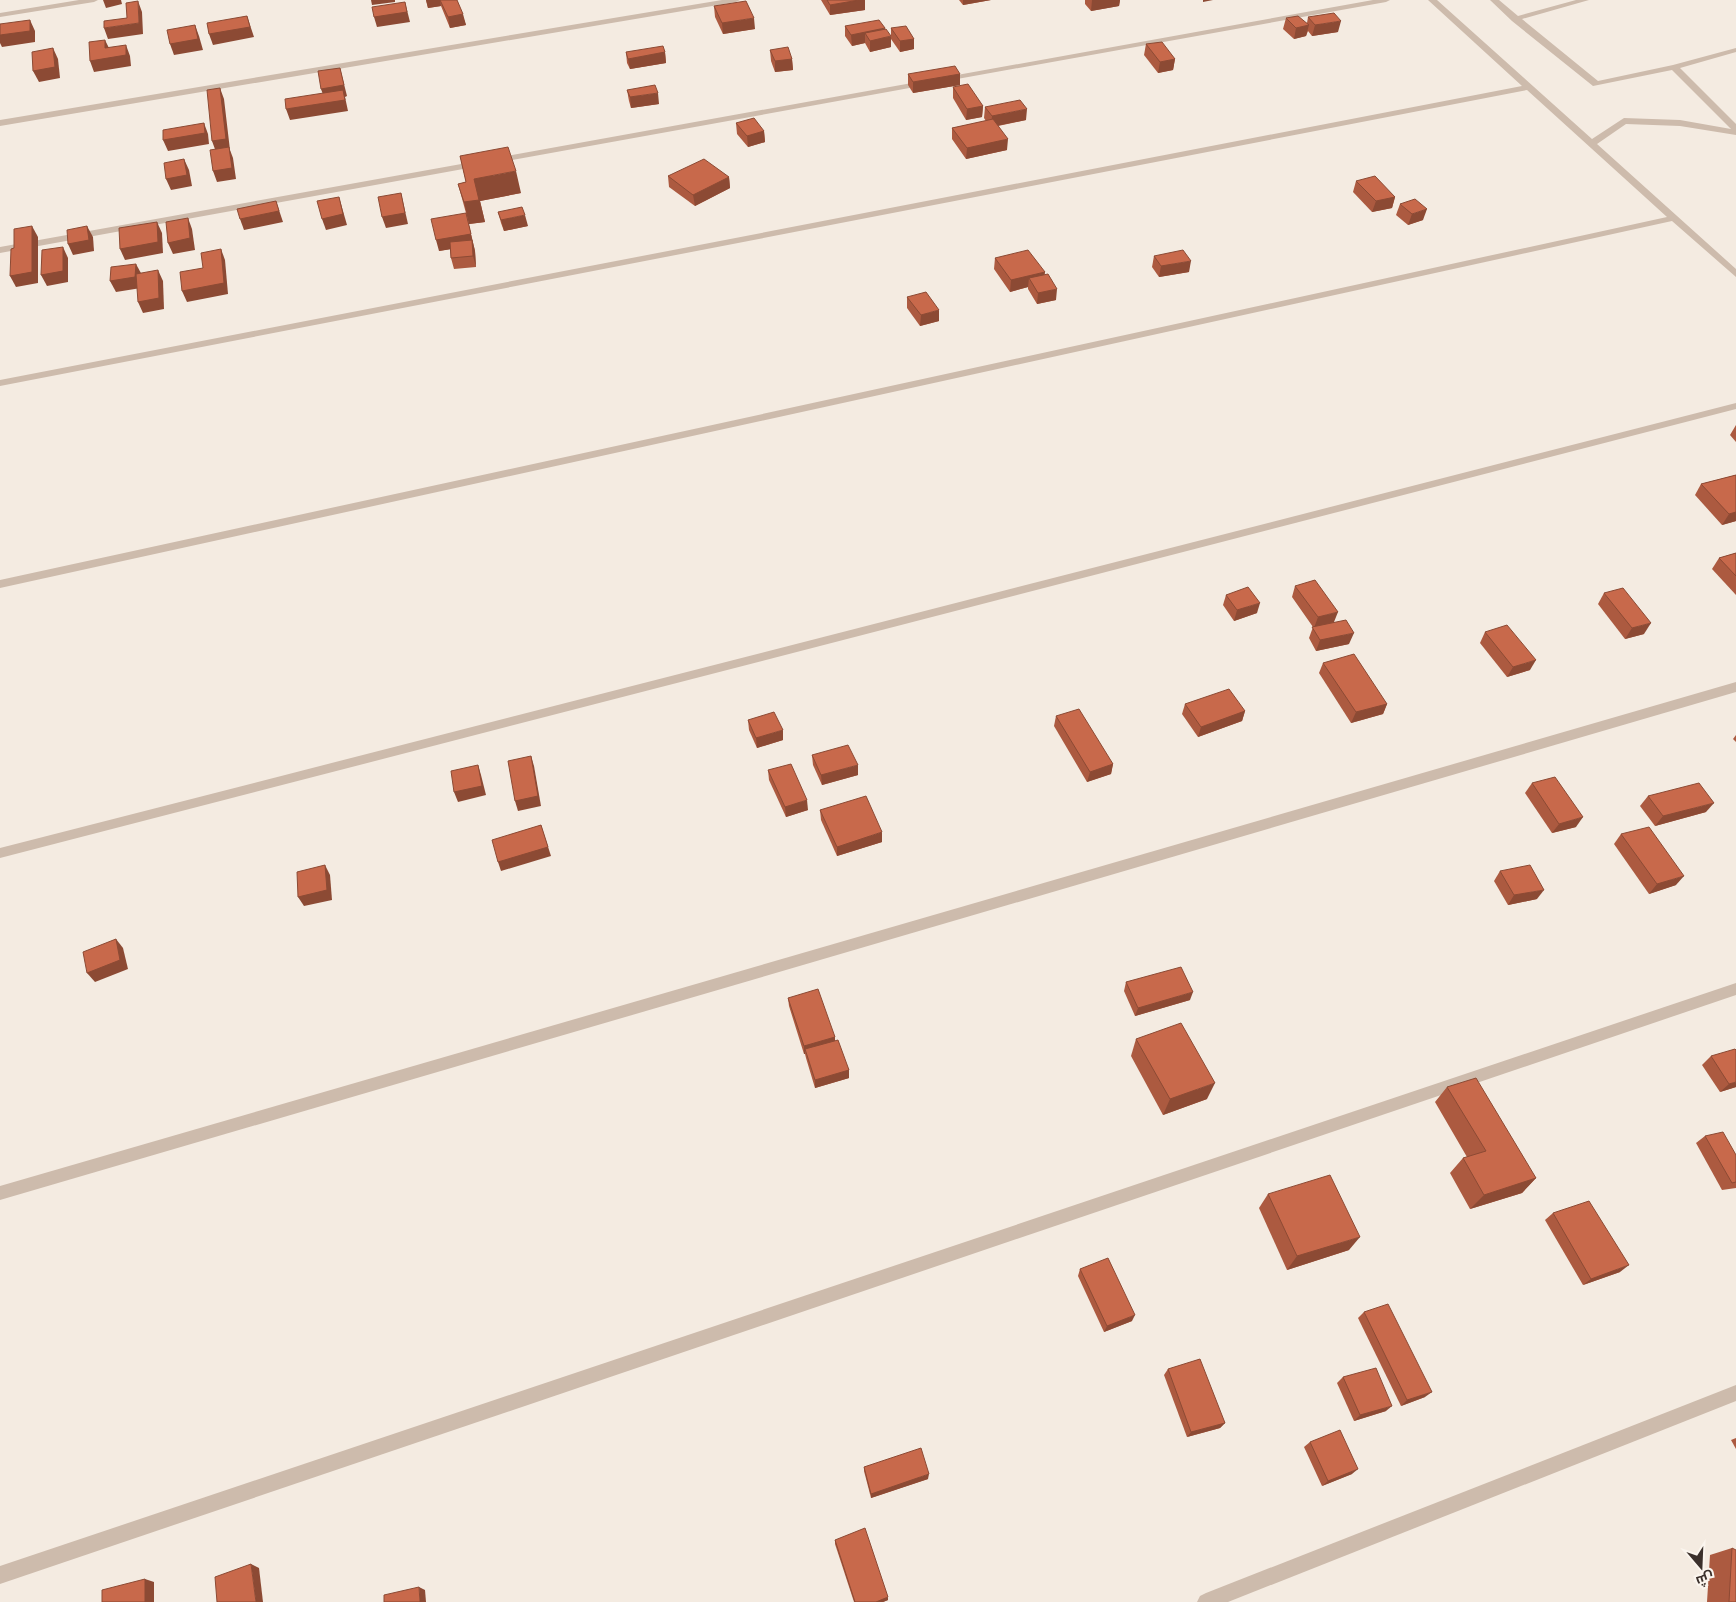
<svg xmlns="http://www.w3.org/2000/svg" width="1736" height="1602" viewBox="0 0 1736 1602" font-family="'Nunito Sans',Cairo,sans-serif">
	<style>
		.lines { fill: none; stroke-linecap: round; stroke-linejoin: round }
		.minor { fill: #cdbbac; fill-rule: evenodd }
		.wall { fill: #ac5a40 }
		.shaded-wall { fill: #8c4a34 }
		.building { fill: #c8694b; stroke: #8c4a34 }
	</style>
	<rect width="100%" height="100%" fill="#f4ebe1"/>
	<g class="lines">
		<g class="minor">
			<path d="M79 0H98L94 2 0 17V13Z"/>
			<path d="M722 0H740L736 2 0 126V120Z"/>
			<path d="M1373 0H1390L1386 2 946 81 942 79 946 77Z"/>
			<path d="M1428 0H1437L1592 139 1624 118 1680 120 1731 129 1672 70 1593 86 1512 21 1490 0H1499L1518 16 1576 0H1589L1522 19 1598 81 1673 65 1736 48V52L1680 68 1736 124V135L1680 126 1626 124 1597 144 1736 269V277L1672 221 0 588V580L1667 217 1527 90 0 386V380L1522 86Z"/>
			<path d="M923 81H926V85L0 253V247Z"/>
			<path d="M1736 403V409L0 858V848Z"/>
			<path d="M1736 682V692L0 1200V1186Z"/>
			<path d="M1736 983V995L0 1584V1566Z"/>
			<path d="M1736 1385V1401L1228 1602H1197L1200 1596 1206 1593Z"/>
		</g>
	</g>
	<g class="wall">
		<path d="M426 0H457L466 25 450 28 441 6 428 8Z"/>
		<path d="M821 0H865V10L830 15Z"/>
		<path d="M959 0H991L963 5Z"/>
		<path d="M1085 0H1120L1119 6 1091 11 1085 4Z"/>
		<path d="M714 6 755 29 723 34 715 17Z"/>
		<path d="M1308 17 1338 32 1312 36 1308 31 1306 36 1294 39 1283 29 1286 18 1307 23Z"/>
		<path d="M845 26 885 29 891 47 870 52 865 43 852 46 845 36Z"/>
		<path d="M891 28 914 39V49L900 52 891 39Z"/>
		<path d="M1146 44 1175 59 1173 70 1158 73 1144 55Z"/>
		<path d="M770 50 792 59 793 70 775 72 771 61Z"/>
		<path d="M626 52H665L666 63 630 69 627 63Z"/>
		<path d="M908 74H960V85L913 93 908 85Z"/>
		<path d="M953 87 983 106 982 117 966 120 953 98Z"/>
		<path d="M627 90 659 104 631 108 629 101Z"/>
		<path d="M985 107 1026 120 998 126 1007 150 966 159 952 139V128L986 121 984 118Z"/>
		<path d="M736 123 764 131 765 142 748 147 737 134Z"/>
		<path d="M460 156 521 193 480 201 485 222 469 224 458 184 466 182Z"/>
		<path d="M668 176 729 177 730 188 695 206 669 187Z"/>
		<path d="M1356 181 1395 197 1392 208 1372 212 1353 192Z"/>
		<path d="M1400 204 1423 220 1408 225 1396 215Z"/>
		<path d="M498 212 528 226 504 231 501 223Z"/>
		<path d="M466 213 475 251 476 267 454 269 451 258 450 249 439 251Z"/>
		<path d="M1154 256 1189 272 1159 277 1152 267Z"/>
		<path d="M995 258 1045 272 1044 275 1056 300 1037 304 1028 289V287L1010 292 994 269Z"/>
		<path d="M907 297 939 321 920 326 907 308Z"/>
		<path d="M1736 425V442L1730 435Z"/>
		<path d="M1736 475V521L1722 525 1695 495 1701 484Z"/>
		<path d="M1736 553V595L1712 569 1719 558Z"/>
		<path d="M1295 586 1334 622 1349 644 1316 651 1309 638 1313 627 1292 597Z"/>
		<path d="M1604 593 1644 634 1625 639 1598 604Z"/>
		<path d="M1226 595 1257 613 1234 621 1223 605Z"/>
		<path d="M1485 632 1530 670 1507 677 1480 643Z"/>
		<path d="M1323 663 1387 704 1383 714 1351 723 1319 673Z"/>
		<path d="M1185 704 1245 711 1242 721 1198 737 1182 714Z"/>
		<path d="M1056 716 1113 764 1111 774 1087 782 1054 726Z"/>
		<path d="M748 720 783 740 757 748 749 730Z"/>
		<path d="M1736 735V742L1733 739Z"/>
		<path d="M812 755 858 775 822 785 813 765Z"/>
		<path d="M768 770 808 810 786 817 769 780Z"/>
		<path d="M1532 783 1576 827 1552 833 1525 793Z"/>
		<path d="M1648 796 1706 812 1655 826 1640 806Z"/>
		<path d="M820 810 882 842 837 856 821 820Z"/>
		<path d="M1621 834 1676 885 1649 894 1614 844Z"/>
		<path d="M1500 871 1537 899 1508 905 1494 881Z"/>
		<path d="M1126 982 1190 1000 1135 1016 1124 991Z"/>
		<path d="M788 998 835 1037V1041L849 1070V1078L815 1088 806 1058 805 1054H804L789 1006Z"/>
		<path d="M1136 1039 1207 1099 1163 1115 1131 1056Z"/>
		<path d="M1711 1056 1736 1087 1720 1092 1702 1065Z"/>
		<path d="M1447 1087 1536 1178 1522 1193 1470 1209 1450 1173 1463 1158 1467 1157 1435 1102Z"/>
		<path d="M1705 1136 1736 1155V1188L1722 1190 1696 1143Z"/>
		<path d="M1268 1194 1349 1250 1287 1270 1259 1208Z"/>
		<path d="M1553 1213 1620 1272 1583 1285 1545 1220Z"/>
		<path d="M1080 1269 1132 1321 1104 1332 1078 1276Z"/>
		<path d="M1364 1312 1425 1397 1401 1406 1358 1318Z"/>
		<path d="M1168 1369 1225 1423 1220 1428 1187 1437 1164 1375Z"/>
		<path d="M1343 1377 1386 1411 1354 1421 1337 1383Z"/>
		<path d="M1736 1438V1449L1731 1440Z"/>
		<path d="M1310 1442 1352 1474 1322 1486 1304 1447Z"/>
		<path d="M864 1467 928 1479 871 1498 864 1471Z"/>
		<path d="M835 1540 888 1600 883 1602H854L835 1544Z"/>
		<path d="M1732 1548 1736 1602H1707L1710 1555Z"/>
	</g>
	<g class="shaded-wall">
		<path d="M103 0H121L122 4 106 8Z"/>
		<path d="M371 0H395V2L372 5Z"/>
		<path d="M426 0H440L441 6 428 8Z"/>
		<path d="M859 0H865V10L830 15V5Z"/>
		<path d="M963 0H991L963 5Z"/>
		<path d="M1092 0H1120L1119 6 1091 11Z"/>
		<path d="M1203 0H1213L1203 2Z"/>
		<path d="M138 1 142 12 143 34 108 39 104 28 139 23Z"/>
		<path d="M405 2 410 22 377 27 374 17Z"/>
		<path d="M463 14 466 25 450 28 448 17Z"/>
		<path d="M247 16 254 37 213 45 209 34Z"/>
		<path d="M754 18 755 29 723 34 722 23Z"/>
		<path d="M30 20 35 31V42L2 47 0 43V35Z"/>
		<path d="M1341 21 1338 32 1312 36 1315 25Z"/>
		<path d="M195 25 199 36 203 50 174 55 170 44Z"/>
		<path d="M1309 25 1306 36 1294 39 1296 28Z"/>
		<path d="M885 28V38L891 36V47L870 52V41L865 33V43L852 46 851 35Z"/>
		<path d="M914 39V49L900 52V41Z"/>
		<path d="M105 40 110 50 126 45 130 56 131 66 94 72 90 61 105 48Z"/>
		<path d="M53 48 58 59 60 78 39 82 33 71Z"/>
		<path d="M665 52 666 63 630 69 628 59Z"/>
		<path d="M792 59 793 70 775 72V61Z"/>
		<path d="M1175 59 1173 70 1158 73 1160 62Z"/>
		<path d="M340 68 347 96 345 97 348 111 290 120 286 109 325 100 321 89Z"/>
		<path d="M960 74V85L913 93V82Z"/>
		<path d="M220 88 224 99 230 150 233 158 236 179 217 182 213 171 216 152 212 141Z"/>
		<path d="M658 93 659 104 631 108 630 97Z"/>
		<path d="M983 106 982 117 966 120 967 109Z"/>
		<path d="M1027 109 1026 120 991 127 992 116Z"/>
		<path d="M204 123 208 134 209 144 168 151 163 140Z"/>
		<path d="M764 131 765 142 748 147 747 136Z"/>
		<path d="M1008 139 1007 150 966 159 967 148Z"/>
		<path d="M184 159 189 170 192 186 171 190 166 179Z"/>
		<path d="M516 171 521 193 480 201 485 222 469 224 464 202 474 179Z"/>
		<path d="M729 177 730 188 695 206 693 195Z"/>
		<path d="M401 193 408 224 386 228 382 217Z"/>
		<path d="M339 197 347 225 326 230 322 219Z"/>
		<path d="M1395 197 1392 208 1372 212 1376 201Z"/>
		<path d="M276 201 283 222 244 230 240 219Z"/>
		<path d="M1427 209 1423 220 1408 225 1412 214Z"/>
		<path d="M466 213 475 251 476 267 473 256 472 246 439 251 436 240Z"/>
		<path d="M525 215 528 226 504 231 501 220Z"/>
		<path d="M188 218 192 229 195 250 173 254 168 243Z"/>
		<path d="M157 222 162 233 163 253 125 260 120 249Z"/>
		<path d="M32 226 38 237V283L16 287 10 276Z"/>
		<path d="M87 226 93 237 94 251 73 255 68 244Z"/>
		<path d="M63 247 68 258V282L47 286 41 275Z"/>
		<path d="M221 249 225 260 228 294 187 302 182 291Z"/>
		<path d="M1191 261 1189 272 1159 277 1161 266Z"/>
		<path d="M136 264 142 275 141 288 116 292 110 281Z"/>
		<path d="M158 270 163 281 164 309 143 313 138 302Z"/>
		<path d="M1045 272 1043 283 1029 278 1028 287 1010 292 1011 280Z"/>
		<path d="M1057 289 1056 300 1037 304 1038 293Z"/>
		<path d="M939 310V321L920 326 921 315Z"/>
		<path d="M1736 512V521L1722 525 1729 514Z"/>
		<path d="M1260 603 1257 613 1234 621 1237 610Z"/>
		<path d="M1338 612 1334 622 1314 628 1318 617Z"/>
		<path d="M1651 623 1644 634 1625 639 1632 628Z"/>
		<path d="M1354 633 1349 644 1316 651 1320 640Z"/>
		<path d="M1536 660 1530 670 1507 677 1513 667Z"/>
		<path d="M1387 704 1383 714 1351 723 1356 712Z"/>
		<path d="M1245 711 1242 721 1198 737 1201 727Z"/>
		<path d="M783 730V740L757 748 756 738Z"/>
		<path d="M531 756 534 766 541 806 518 811 515 801Z"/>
		<path d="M1113 764 1111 774 1087 782 1090 772Z"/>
		<path d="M478 765 481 775 486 795 458 802 454 792Z"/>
		<path d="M858 765V775L822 785 821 775Z"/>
		<path d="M807 800 808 810 786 817 785 807Z"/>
		<path d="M1714 803 1706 812 1655 826 1663 816Z"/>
		<path d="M1583 817 1576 827 1552 833 1559 824Z"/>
		<path d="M541 825 551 856 501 871 498 862Z"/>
		<path d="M882 832V842L837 856V847Z"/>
		<path d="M325 865 330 875 332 900 304 906 298 897Z"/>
		<path d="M1684 876 1676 885 1649 894 1657 884Z"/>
		<path d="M1544 890 1537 899 1508 905 1514 895Z"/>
		<path d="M116 939 123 948 128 969 95 982 87 973Z"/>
		<path d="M1193 992 1190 1000 1135 1016 1138 1008Z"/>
		<path d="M835 1037V1045L805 1049V1054H804V1046Z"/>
		<path d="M849 1070V1078L815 1088V1080Z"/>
		<path d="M1736 1082V1087L1720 1092 1729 1084Z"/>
		<path d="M1215 1083 1207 1099 1163 1115 1170 1099Z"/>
		<path d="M1536 1178 1522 1193 1470 1209 1484 1195Z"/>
		<path d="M1360 1237 1349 1250 1287 1270 1297 1256Z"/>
		<path d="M1629 1265 1620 1272 1583 1285 1591 1279Z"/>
		<path d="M1135 1315 1132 1321 1104 1332 1107 1326Z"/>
		<path d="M1432 1392 1425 1397 1401 1406 1407 1400Z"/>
		<path d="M1392 1406 1386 1411 1354 1421 1360 1415Z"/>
		<path d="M1225 1423 1220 1428 1187 1437 1191 1432Z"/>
		<path d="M1358 1469 1352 1474 1322 1486 1328 1481Z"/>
		<path d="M929 1474 928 1479 871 1498V1494Z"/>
		<path d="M251 1564 259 1568 263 1602H256Z"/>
		<path d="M145 1579 154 1582V1602H145Z"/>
		<path d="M419 1587 425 1590 426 1602H420Z"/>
		<path d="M888 1597V1600L883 1602H876Z"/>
	</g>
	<g class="building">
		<path d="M440 0H457L463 14 448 17Z"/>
		<path d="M827 0H859L830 5Z"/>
		<path d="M138 1 139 23 104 28V21L127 18 126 3Z"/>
		<path d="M746 1 754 18 722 23 714 6Z"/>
		<path d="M405 2 407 12 374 17 372 7Z"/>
		<path d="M1334 13 1341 21 1315 25 1308 17Z"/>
		<path d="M247 16 250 27 209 34 207 23Z"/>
		<path d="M1298 16 1309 25 1296 28 1286 18Z"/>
		<path d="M30 20V31L0 35V24Z"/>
		<path d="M879 20 885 28 851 35 845 26Z"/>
		<path d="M195 25 198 39 170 44 167 30Z"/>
		<path d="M906 26 914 39 900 41 891 28Z"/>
		<path d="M886 29 891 36 870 41 865 33Z"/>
		<path d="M105 40V48L126 45V55L90 61 89 42Z"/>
		<path d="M1162 42 1175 59 1160 62 1146 44Z"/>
		<path d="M663 46 665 52 628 59 626 52Z"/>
		<path d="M788 47 792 59 775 61 770 50Z"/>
		<path d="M53 48 55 67 33 71 32 52Z"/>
		<path d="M955 66 960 74 913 82 908 74Z"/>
		<path d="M340 68 344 85 321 89 318 71Z"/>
		<path d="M968 84 983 106 967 109 953 87Z"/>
		<path d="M655 85 658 93 630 97 627 90Z"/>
		<path d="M220 88 226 139 212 141 207 90Z"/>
		<path d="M343 90 345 100 286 109 285 99Z"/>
		<path d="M1020 100 1027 109 992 116 985 107Z"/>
		<path d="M754 118 764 131 747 136 736 123Z"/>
		<path d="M993 119 1008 139 967 148 952 128Z"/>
		<path d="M204 123 205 133 163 140V130Z"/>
		<path d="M229 147 232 168 213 171 210 150Z"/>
		<path d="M508 147 516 171 474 179 479 200 464 202 458 184 466 182 460 156Z"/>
		<path d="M184 159 187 175 166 179 164 163Z"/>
		<path d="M704 159 729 177 693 195 668 176Z"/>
		<path d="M1375 176 1395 197 1376 201 1356 181Z"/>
		<path d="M401 193 405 213 382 217 378 197Z"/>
		<path d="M339 197 343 214 322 219 317 201Z"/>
		<path d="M1415 199 1427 209 1412 214 1400 204Z"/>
		<path d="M276 201 279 211 240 219 237 209Z"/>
		<path d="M522 207 525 215 501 220 498 212Z"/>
		<path d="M466 213 471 234 436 240 431 219Z"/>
		<path d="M188 218 190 238 168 243 166 222Z"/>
		<path d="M157 222 158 242 120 249 119 228Z"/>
		<path d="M32 226V272L10 276 11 249 14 248V229Z"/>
		<path d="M87 226 89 240 68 244 67 230Z"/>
		<path d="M472 240 473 256 451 258 450 242Z"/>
		<path d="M63 247V271L41 275 42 250Z"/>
		<path d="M221 249 224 283 182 291 180 272 203 268 201 253Z"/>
		<path d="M1028 250 1045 272 1011 280 995 258Z"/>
		<path d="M1183 250 1191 261 1161 266 1154 256Z"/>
		<path d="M136 264 135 277 110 281 111 267Z"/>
		<path d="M158 270 159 298 138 302 136 274Z"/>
		<path d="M1048 274 1057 289 1038 293 1029 278Z"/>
		<path d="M926 292 939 310 921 315 907 297Z"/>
		<path d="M1736 475V512L1729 514 1701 484Z"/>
		<path d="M1736 553V576L1719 558Z"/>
		<path d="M1315 580 1338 612 1318 617 1295 586Z"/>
		<path d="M1248 587 1260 603 1237 610 1226 595Z"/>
		<path d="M1623 588 1651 623 1632 628 1604 593Z"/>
		<path d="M1346 620 1354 633 1320 640 1312 627Z"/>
		<path d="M1507 625 1536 660 1513 667 1485 632Z"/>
		<path d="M1354 654 1387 704 1356 712 1323 663Z"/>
		<path d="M1229 689 1245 711 1201 727 1185 704Z"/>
		<path d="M1079 709 1113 764 1090 772 1056 716Z"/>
		<path d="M774 712 783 730 756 738 748 720Z"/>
		<path d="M848 745 858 765 821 775 812 755Z"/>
		<path d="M531 756 538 796 515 801 508 761Z"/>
		<path d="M791 764 807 800 785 807 768 770Z"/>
		<path d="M478 765 482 786 454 792 451 771Z"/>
		<path d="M1555 777 1583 817 1559 824 1532 783Z"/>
		<path d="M1699 783 1714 803 1663 816 1648 796Z"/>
		<path d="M866 796 882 832 837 847 820 810Z"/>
		<path d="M541 825 548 847 498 862 492 840Z"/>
		<path d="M1649 827 1684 876 1657 884 1621 834Z"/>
		<path d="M325 865 327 890 298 897 297 872Z"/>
		<path d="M1530 865 1544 890 1514 895 1500 871Z"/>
		<path d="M116 939 120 960 87 973 83 952Z"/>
		<path d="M1181 967 1193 992 1138 1008 1126 982Z"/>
		<path d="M818 989 835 1037 804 1046 788 998Z"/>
		<path d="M1181 1023 1215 1083 1170 1099 1136 1039Z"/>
		<path d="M838 1040 849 1070 815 1080 805 1049Z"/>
		<path d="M1735 1049 1736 1050V1082L1729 1084 1711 1056Z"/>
		<path d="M1476 1078 1536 1178 1484 1195 1463 1158 1486 1151 1447 1087Z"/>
		<path d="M1723 1132 1736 1155V1182L1732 1183 1705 1136Z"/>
		<path d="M1330 1175 1360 1237 1297 1256 1268 1194Z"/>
		<path d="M1589 1201 1629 1265 1591 1279 1553 1213Z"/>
		<path d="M1108 1258 1135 1315 1107 1326 1080 1269Z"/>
		<path d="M1388 1304 1432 1392 1407 1400 1364 1312Z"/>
		<path d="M1200 1359 1225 1423 1191 1432 1168 1369Z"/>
		<path d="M1376 1368 1392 1406 1360 1415 1343 1377Z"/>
		<path d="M1340 1430 1358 1469 1328 1481 1310 1442Z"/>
		<path d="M921 1448 929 1474 871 1494 864 1467Z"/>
		<path d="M865 1528 888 1597 876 1602H855L835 1540Z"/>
		<path d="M1732 1548 1736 1550V1602H1729Z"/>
		<path d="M251 1564 256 1602H217L215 1577Z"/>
		<path d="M145 1579V1602H102V1590Z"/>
		<path d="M419 1587 420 1602H384V1595Z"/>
	</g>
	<g transform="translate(1701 1567) rotate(161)" stroke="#fbf5ee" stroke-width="4" paint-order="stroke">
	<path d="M0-4L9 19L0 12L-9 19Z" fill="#3b302b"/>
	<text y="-8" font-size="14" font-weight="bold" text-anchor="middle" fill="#3b302b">ش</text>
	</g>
</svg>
